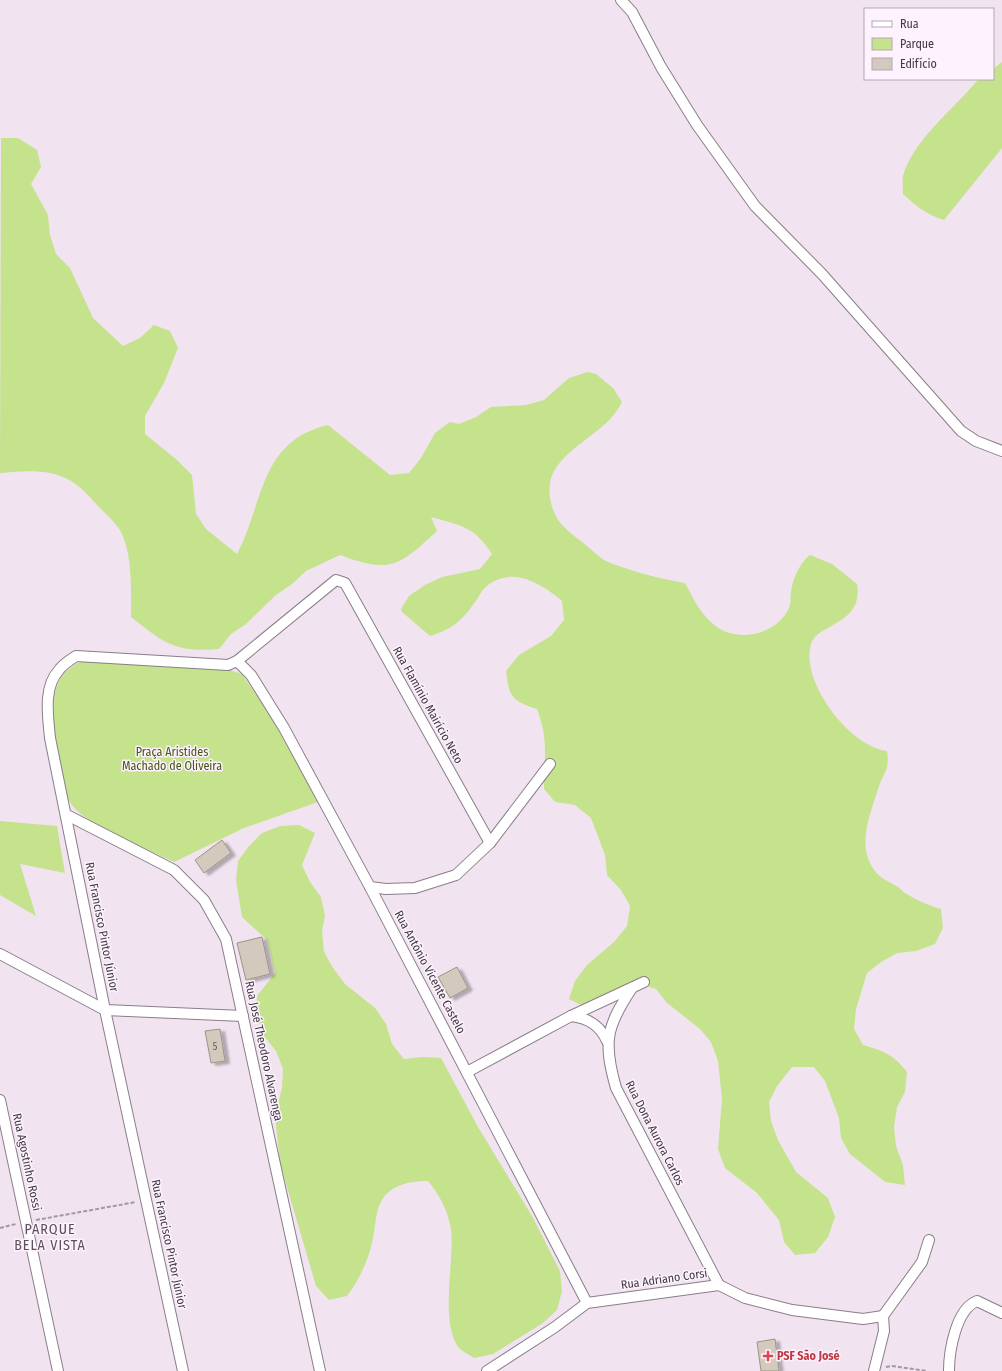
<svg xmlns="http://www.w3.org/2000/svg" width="1002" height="1371" viewBox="0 0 1002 1371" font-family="'Fira Sans Condensed',sans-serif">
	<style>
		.green { fill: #c5e28d }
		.building { fill: #d3c9bc; stroke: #9d9488; filter: url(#shadow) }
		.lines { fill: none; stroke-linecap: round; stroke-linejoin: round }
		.minor-casing { stroke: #897e89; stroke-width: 12 }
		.path { stroke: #a298a1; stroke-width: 2; stroke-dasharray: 4 2; stroke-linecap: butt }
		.minor { stroke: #fff; stroke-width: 10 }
		.health-dot { fill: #e0444e; stroke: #fef2fe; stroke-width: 1.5 }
		.labels { text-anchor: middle; stroke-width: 3; stroke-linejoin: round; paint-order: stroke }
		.number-label { font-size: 10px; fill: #645e5e }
		.street-label { font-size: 12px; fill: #3f3a3f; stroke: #fef2fe }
		.park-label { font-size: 12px; fill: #455716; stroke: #fef2fe }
		.health-label { font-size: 12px; font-weight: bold; fill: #be3a42; stroke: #fef2fe; text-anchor: start }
		.quarter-label { font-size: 14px; letter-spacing: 1px; fill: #5b505a; stroke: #fef2fe }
	</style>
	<defs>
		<filter id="shadow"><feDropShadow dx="4.5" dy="2.5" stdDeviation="1" flood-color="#0004"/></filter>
	</defs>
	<rect width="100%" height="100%" fill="#f1e4f0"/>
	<g class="green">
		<path d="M1002 62V148L944 220C927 215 916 206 903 194 903 188 902 181 903 176 913 140 954 109 976 82L979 79H993V69Z"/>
		<path d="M1 138H18L37 150 41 167 31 184 48 215 50 235 56 254 70 268 93 318 123 346 140 338 154 325 170 331 178 348 164 383 145 416V434L177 460 192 475 196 514 206 529 237 554C264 503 259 441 328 425L390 475 409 473 421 458 435 433 450 422 459 424 476 417 491 407 526 405 544 400 569 378 588 372 596 374 613 388 622 402C607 433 569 443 553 473 545 489 551 515 564 527 571 534 580 540 587 546 593 551 600 558 606 561 629 571 661 579 685 583 694 600 703 619 720 629 744 643 782 631 790 605 791 601 790 596 791 592 793 578 799 564 810 555L832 564 857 584C864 625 817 623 811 644 800 682 850 747 887 751 890 772 883 772 878 789 870 815 856 846 875 871 881 879 890 882 898 887 900 888 902 891 905 893 917 900 927 905 941 909L943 928 935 944 916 951 897 953 881 962 867 973 856 1009 854 1029 863 1045C884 1051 893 1054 907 1072L905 1092 897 1107 894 1127 896 1146 903 1165 905 1185 885 1182 850 1154 841 1138 839 1118 825 1081 814 1067H792L777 1086 769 1102 771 1121 778 1140 796 1172 828 1198 835 1217 828 1237 815 1253 795 1255 784 1242 779 1220 757 1193 725 1168 718 1149 722 1099 718 1061 711 1042 700 1029 667 1003 656 989 639 984 585 1007 569 999 575 981 587 965 614 942 627 926 630 906 621 890 607 875 605 855 591 818 575 805 555 802 544 789C544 756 549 741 537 709 512 701 509 697 506 671L519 655 551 636 564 620 562 601C542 584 513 566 488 585 482 589 479 597 475 602 461 622 452 629 430 636L402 612 401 609 409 596 425 585 442 577 480 569 492 554C474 526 462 526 431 517L437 531C399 566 391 574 340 555L306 571 292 584 276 595 246 624 231 634 219 649C175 653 164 643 131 617 131 593 132 564 125 542 121 527 110 518 100 508 91 499 83 488 71 481 50 468 23 471 0 473Z"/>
		<path d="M81 661 230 670 242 674 280 730 318 802 244 828 174 862C146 848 82 826 68 799 62 769 44 707 60 679 65 671 73 666 81 661Z"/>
		<path d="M0 821 57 826 65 873 20 864 36 916 0 895Z"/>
		<path d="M299 825 315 833 302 865 310 882 321 897 325 916 322 931 324 952 333 968 345 984 375 1008 386 1024 392 1044 404 1059 422 1057 441 1058 478 1127 532 1216 560 1271 562 1291 557 1310 543 1323 493 1354 474 1358C470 1355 463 1352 459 1348 439 1322 455 1259 451 1230 448 1210 440 1196 428 1181 409 1181 387 1185 379 1206 375 1218 375 1231 372 1243 367 1263 359 1280 347 1296L329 1300 316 1286 280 1163 276 1125 277 1107 282 1088 283 1069 276 1051 264 1036 256 1015 257 996 275 973 267 940 242 917 236 880 238 861 249 846 262 833 280 826Z"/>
	</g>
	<g class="building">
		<path d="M222 840 231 853 204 873 195 860Z"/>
		<path d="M262 937 270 974 246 980 237 943Z"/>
		<path d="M457 967 468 988 450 998 438 977Z"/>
		<path d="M220 1029 225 1061 211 1063 205 1031Z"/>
		<path d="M775 1339 779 1371H761L757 1342Z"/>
	</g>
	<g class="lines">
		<defs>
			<g id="minor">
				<path d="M621 0 632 12 661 67 697 125 755 206 822 274 961 431 976 441 1002 451"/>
				<path d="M237 661 251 675 284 728 370 887 587 1303"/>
				<path d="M67 815 174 870 204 900 226 939 320 1371"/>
				<path d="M370 887 386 889 415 888 456 875 490 843 550 764"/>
				<path d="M0 954 105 1010 243 1016"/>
				<path d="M632 988C606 1027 603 1042 616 1088L719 1285"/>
				<path d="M571 1016C588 1018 600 1025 607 1041"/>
				<path d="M467 1072 571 1016 644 982"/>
				<path d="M0 1100 58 1371"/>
				<path d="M183 1371 105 1010 50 738C48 716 43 687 59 670 63 664 70 660 76 656L228 665 237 661 336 580 345 583 490 843"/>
				<path d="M487 1371 555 1327 587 1303 719 1285 745 1298 792 1310 863 1319 883 1316"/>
				<path d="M874 1371 884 1331 883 1316 922 1262 929 1240"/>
				<path d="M949 1371C949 1351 956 1309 977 1301L1002 1313"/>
			</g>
		</defs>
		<use href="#minor" class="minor-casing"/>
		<g class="path">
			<path d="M36 1220 136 1202"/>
			<path d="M0 1228 16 1224"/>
			<path d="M886 1367 892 1366 927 1371"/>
		</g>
		<use href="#minor" class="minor"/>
	</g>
	<path class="health-dot" d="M766 1350h4v4h4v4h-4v4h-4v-4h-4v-4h4z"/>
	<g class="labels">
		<g class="number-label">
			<text x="215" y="1050">5</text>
		</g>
		<g class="street-label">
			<text transform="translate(428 705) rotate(61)" y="4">Rua Flamínio Mairício Neto</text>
			<text transform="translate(102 927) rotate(79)" y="4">Rua Francisco Pintor Júnior</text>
			<text transform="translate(430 972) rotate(62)" y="4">Rua Antônio Vicente Castelo</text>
			<text transform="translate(264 1051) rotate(78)" y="4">Rua José Theodoro Alvarenga</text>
			<text transform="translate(655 1133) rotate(63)" y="4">Rua Dona Aurora Carlos</text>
			<text transform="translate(27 1162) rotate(78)" y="4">Rua Agostinho Rossi</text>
			<text transform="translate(169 1244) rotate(78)" y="4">Rua Francisco Pintor Júnior</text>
			<text transform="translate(664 1279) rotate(-8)" y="4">Rua Adriano Corsi</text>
		</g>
		<g class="park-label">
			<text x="172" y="756">Praça Aristides<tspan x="172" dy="14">Machado de Oliveira</tspan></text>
		</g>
		<g class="health-label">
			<text x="777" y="1360">PSF São José</text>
		</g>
		<g class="quarter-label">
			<text x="50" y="1234">PARQUE<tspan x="50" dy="16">BELA VISTA</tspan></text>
		</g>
	</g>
	<rect x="864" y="8" width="130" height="72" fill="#fef2fe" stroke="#b2a8b2"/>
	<rect x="872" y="21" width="20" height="6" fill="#ffffff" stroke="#b2a8b2"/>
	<text x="900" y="28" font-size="12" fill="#3f3a3f">Rua</text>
	<rect x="872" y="38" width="20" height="12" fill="#c5e28d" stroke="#b2a8b2"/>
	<text x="900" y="48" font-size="12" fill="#3f3a3f">Parque</text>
	<rect x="872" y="58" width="20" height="12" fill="#d3c9bc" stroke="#b2a8b2"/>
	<text x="900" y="68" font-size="12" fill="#3f3a3f">Edifício</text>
</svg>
